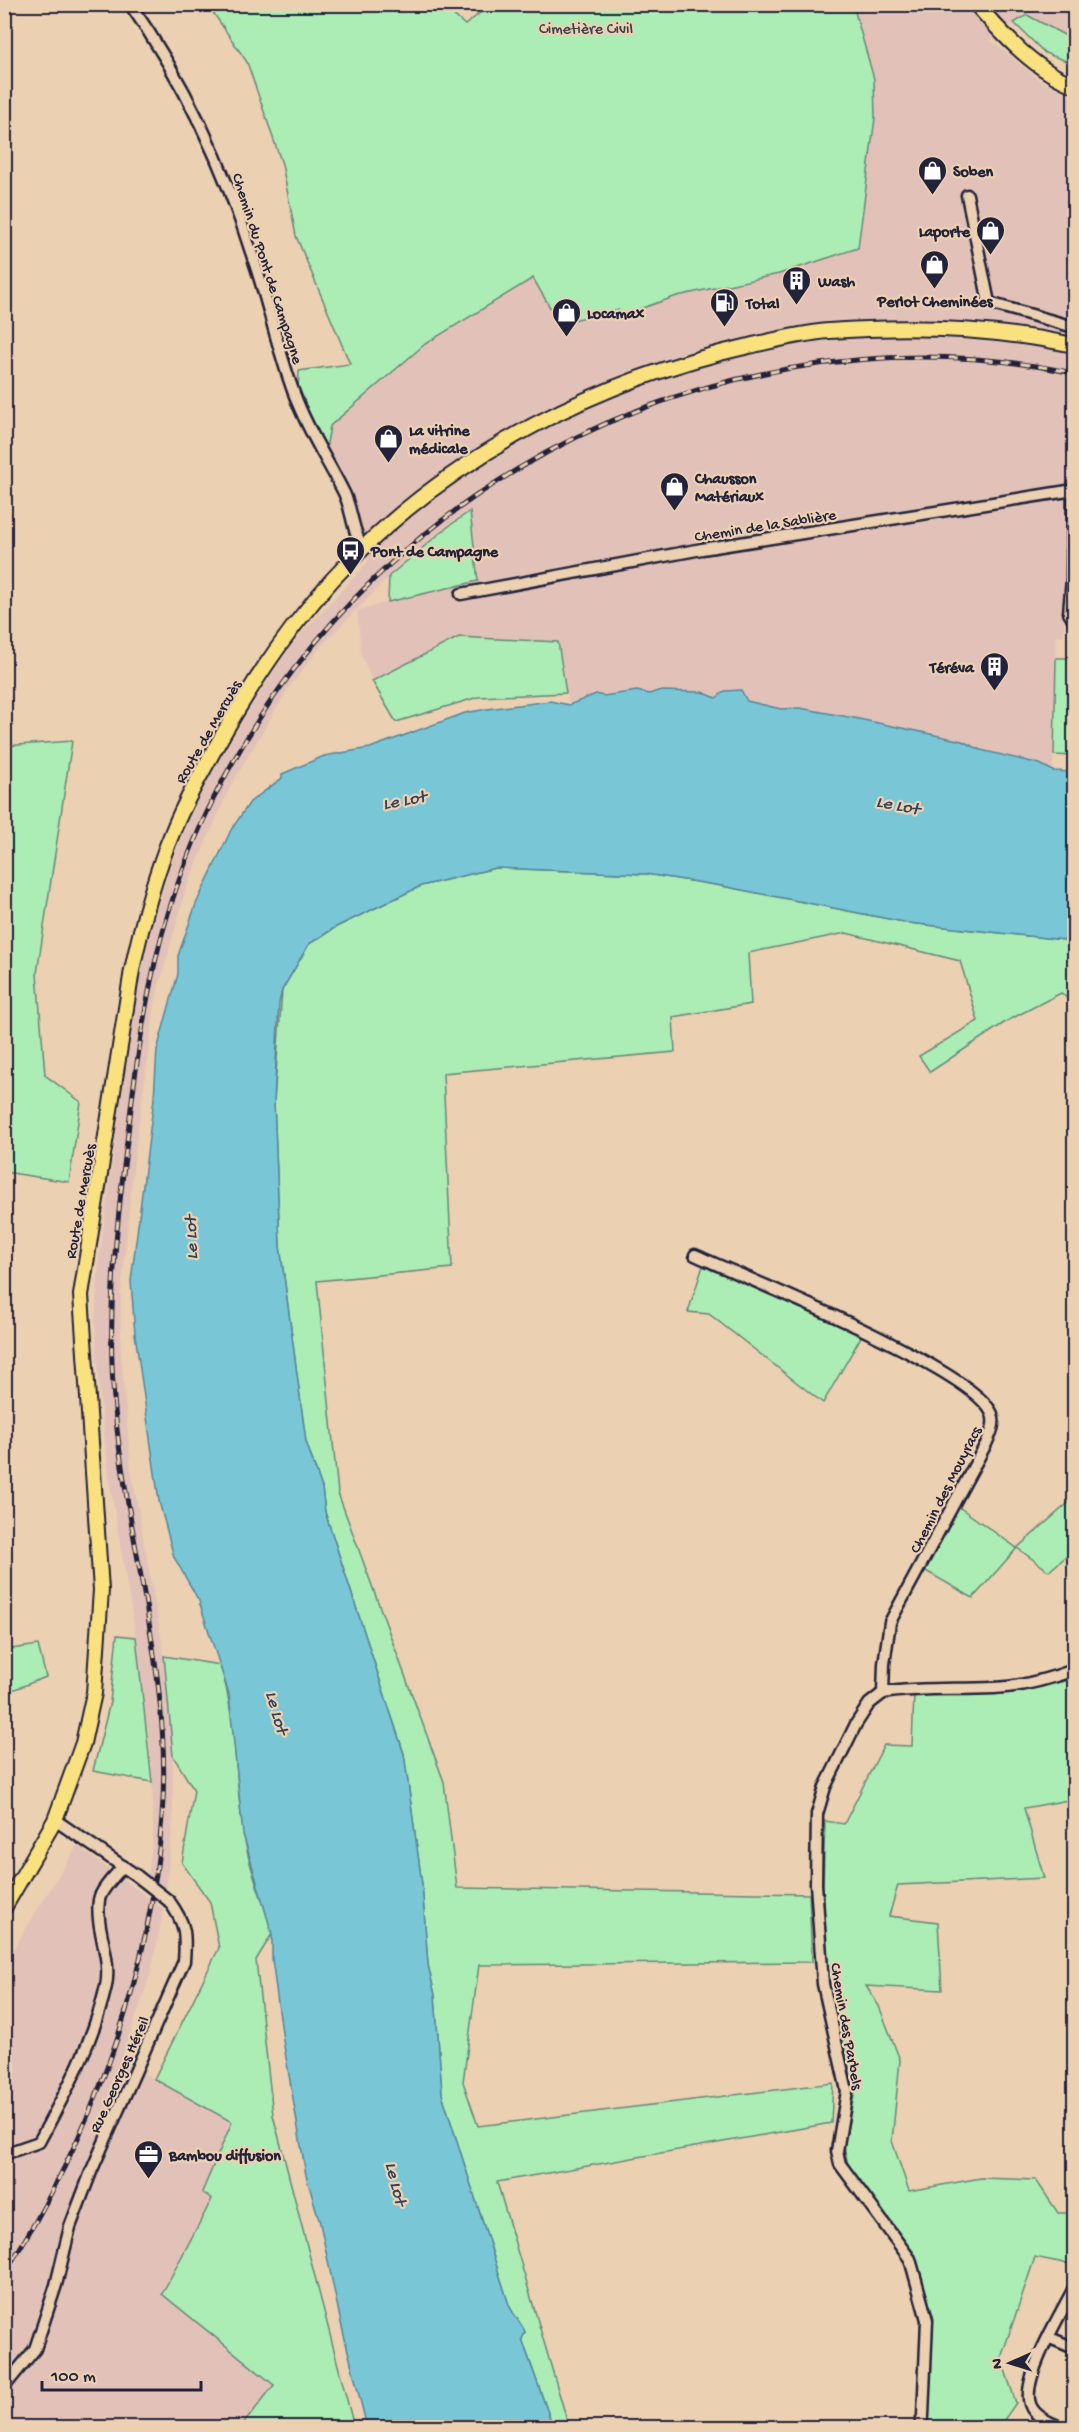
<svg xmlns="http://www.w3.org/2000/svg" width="1079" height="2432" viewBox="0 0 1079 2432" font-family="'Gochi Hand',sans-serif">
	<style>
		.built { fill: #e2c2b8 }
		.green { fill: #acecb5; stroke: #678778; stroke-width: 1.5 }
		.water { fill: #79c7d6; stroke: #568598; stroke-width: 1.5 }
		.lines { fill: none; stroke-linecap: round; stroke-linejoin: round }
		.minor-casing { stroke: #22223b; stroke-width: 15 }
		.major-casing { stroke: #22223b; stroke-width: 18 }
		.minor { stroke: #ebd0b2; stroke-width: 10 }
		.major { stroke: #fae180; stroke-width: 14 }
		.rail-casing { stroke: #22223b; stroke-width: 5 }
		.rail { stroke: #ebd0b2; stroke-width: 3; stroke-dasharray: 9; stroke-linecap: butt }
		.minor-bridge-casing { stroke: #22223b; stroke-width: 15; stroke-linecap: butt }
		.minor-bridge { stroke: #ebd0b2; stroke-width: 10 }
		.labels { text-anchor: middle; stroke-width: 4.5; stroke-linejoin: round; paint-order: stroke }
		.park-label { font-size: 16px; fill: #37404d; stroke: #ebd0b2 }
		.poi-label { font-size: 16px; font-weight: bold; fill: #22223b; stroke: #ebd0b2; text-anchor: start }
		.street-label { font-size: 16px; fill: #22223b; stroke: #ebd0b2 }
		.water-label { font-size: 18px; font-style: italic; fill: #33435a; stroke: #ebd0b2 }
	</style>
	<rect width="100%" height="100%" fill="#ebd0b2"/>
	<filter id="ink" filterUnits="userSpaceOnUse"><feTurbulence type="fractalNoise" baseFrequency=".0167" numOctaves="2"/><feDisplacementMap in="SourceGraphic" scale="12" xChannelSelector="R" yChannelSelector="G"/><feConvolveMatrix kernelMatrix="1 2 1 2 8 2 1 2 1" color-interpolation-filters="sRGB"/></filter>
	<g filter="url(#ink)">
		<g class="built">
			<path d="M963 4 968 10 971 5H1074V32L1068 38 1027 15 990 39 1038 79 1074 97V508H1068L1064 635 1056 636 1053 771 1040 764 981 750 962 741 926 733 854 718 800 708 781 709 746 701 741 690 725 691 716 698 702 692 659 691 649 694 631 691 581 698 569 705 559 643 459 637 372 681 361 654 357 611 420 592 478 581 470 512 403 563 322 645 288 689 230 787 187 886 156 998 135 1151 121 1293V1354L131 1469 162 1643 169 1707 173 1764V1819L166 1890 148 1877 153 1834 152 1765 136 1637 111 1491 100 1399 95 1321 99 1260 134 1000 150 931 168 873 188 819 212 772 268 679 298 637 368 562 326 449 330 426 425 344 533 278 559 323 619 310 622 315 677 296 779 274 858 248 875 118 874 79 853 5Z"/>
			<path d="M77 1846 164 1909 150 1976 121 2061 232 2121 202 2192 213 2198 162 2294 274 2385 241 2427H5L4 1964Z"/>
		</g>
		<g class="green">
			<path d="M208 5H442L465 25 490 5H853L874 79 875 118 858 248 779 274 677 296 622 315 618 310 559 323 533 278 425 344 330 426 326 449 298 389 299 371 350 364 296 236 282 164 247 62Z"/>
			<path d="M1027 15 1068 37 1074 32V64L1045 53 1014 23Z"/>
			<path d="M470 511 478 581 388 602 389 576 445 529Z"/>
			<path d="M459 637 558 642 566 693 478 697 396 722 372 681Z"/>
			<path d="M1072 648H1074V756L1054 755 1056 658H1073Z"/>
			<path d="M72 741 37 973 45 1075 81 1102 69 1182 5 1172 4 746Z"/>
			<path d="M495 868 646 874 722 886 909 923 1074 941V1004L1061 993 1007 1021 930 1072 919 1056 978 1021 960 961 846 933 748 953 751 1004 673 1017 675 1052 443 1073 452 1268 317 1281 338 1493 444 1782 457 1888 809 1894 812 1962 479 1965 463 2082 478 2126 833 2083 831 2123 497 2182 569 2427H553L522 2339 525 2332C522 2325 514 2316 509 2305L442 2094 435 1995 428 1965 422 1884 404 1754 325 1512 322 1488 306 1442 280 1246 274 1102 282 990 309 944 336 927 421 886Z"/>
			<path d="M703 1266 862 1335 823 1403 709 1314 688 1312Z"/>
			<path d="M1074 1498V1550L1049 1571 1017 1548 973 1598 924 1570 956 1505 1017 1548Z"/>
			<path d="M117 1635 136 1637 152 1782 93 1771 110 1702Z"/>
			<path d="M38 1645 46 1677 5 1693V1650Z"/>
			<path d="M164 1656 220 1665C240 1727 233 1796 249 1859 256 1885 266 1908 272 1934L256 1960 273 2115 354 2427H241L274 2385 162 2294 212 2199 202 2192 232 2122 154 2079 219 1948 210 1902 182 1863 194 1790 173 1756Z"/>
			<path d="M1074 1679V1799L1024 1808 1044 1878 898 1885 889 1916 938 1922 942 1990 866 1986 879 2006 900 2060 892 2141 909 2191 981 2178 1036 2180 1058 2213H1074V2265L1035 2257 1001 2358 1016 2403 999 2427H926L929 2417V2311L913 2253 848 2165 844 2145 855 2091 828 1985 823 1886 825 1821 844 1824 884 1745 912 1746 914 1693H1013Z"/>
		</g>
		<path class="water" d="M741 690 747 701 781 709 800 708 854 718 926 733 962 741 981 750 1040 764 1053 771 1074 772V941L909 923 722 886 646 874 495 868 421 886 336 927 309 944 282 990 279 1003 274 1102 280 1246 306 1442 322 1488 325 1512 404 1754 422 1884 428 1965 435 1995 442 2094 509 2305C514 2316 522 2325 525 2332L522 2339 553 2427H367L341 2323 320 2223 306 2175 283 2040 272 1959V1934L243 1834 229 1694 199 1601 174 1557 159 1501 135 1334 131 1281 154 1098 157 1050 178 974V956L196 904 231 830 250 802 282 778V774L324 756 370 748 465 713 487 709 550 701 569 705 596 694 603 696 637 691 649 694 658 691 702 692 716 698 725 691Z"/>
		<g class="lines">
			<defs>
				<g id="minor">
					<path d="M130 4C184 81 226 171 254 261 269 305 278 352 295 396 307 429 326 458 342 489 353 508 351 530 363 548"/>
					<path d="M475 4 476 5"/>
					<path d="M967 195 989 303 1074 327"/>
					<path d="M1073 490 1072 579 1069 613 1074 621"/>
					<path d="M461 594 702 549 1074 490"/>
					<path d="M695 1255C748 1279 974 1369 992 1414 996 1424 990 1435 986 1444L890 1622 884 1664 883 1693"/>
					<path d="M883 1693 869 1704 856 1724 825 1787 817 1814 816 1884 823 1984 847 2091 837 2151 840 2164 910 2259 927 2320 923 2416 919 2428"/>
					<path d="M883 1693C920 1687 956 1690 994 1688 1020 1687 1049 1679 1074 1670"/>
					<path d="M55 1820 137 1876"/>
					<path d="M4 2154 39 2142C66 2092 93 2043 106 1986 112 1957 95 1929 99 1900 101 1889 116 1875 123 1866"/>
					<path d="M1050 2338 1074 2348"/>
					<path d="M4 2387 35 2349 56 2285 70 2227 91 2172 184 1961C186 1934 186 1924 169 1901"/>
					<path d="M1063 2428C1052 2424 1034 2417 1030 2404 1021 2378 1062 2312 1074 2288"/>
				</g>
				<g id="major">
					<path d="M976 4C1003 35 1036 71 1074 85"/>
					<path d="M4 1908 55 1820 83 1743 94 1693 101 1590 81 1295 132 970C142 923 154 876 173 831 184 803 199 778 213 752 252 682 296 615 353 558 459 451 602 379 749 346 775 340 803 333 829 331 911 325 994 328 1074 345"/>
				</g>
			</defs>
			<use href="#minor" class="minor-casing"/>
			<use href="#major" class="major-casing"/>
			<use href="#minor" class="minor"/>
			<use href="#major" class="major"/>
			<defs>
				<path id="rail" d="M4 2274C92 2136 150 1981 162 1817 173 1679 128 1547 115 1410 106 1320 116 1230 127 1141 135 1073 144 1004 161 938 214 742 344 573 518 469 683 370 886 333 1074 373"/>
			</defs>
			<use href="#rail" class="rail-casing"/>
			<use href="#rail" class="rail"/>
			<defs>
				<path id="minor-bridge" d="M137 1876 169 1901"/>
			</defs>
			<use href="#minor-bridge" class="minor-bridge-casing"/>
			<use href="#minor-bridge" class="minor-bridge"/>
		</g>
	</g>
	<defs>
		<symbol id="shop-pin" viewBox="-11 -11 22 30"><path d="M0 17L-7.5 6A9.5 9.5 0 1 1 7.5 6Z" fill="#22223b" stroke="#ebd0b2"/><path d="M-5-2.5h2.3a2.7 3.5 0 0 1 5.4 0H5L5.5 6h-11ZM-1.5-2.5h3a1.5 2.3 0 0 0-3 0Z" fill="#fff"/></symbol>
		<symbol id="building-pin" viewBox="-11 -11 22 30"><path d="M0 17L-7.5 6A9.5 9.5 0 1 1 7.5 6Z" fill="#22223b" stroke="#ebd0b2"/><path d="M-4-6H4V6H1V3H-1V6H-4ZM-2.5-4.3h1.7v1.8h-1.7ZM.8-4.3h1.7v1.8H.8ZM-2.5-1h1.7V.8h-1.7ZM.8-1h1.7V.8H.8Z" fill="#fff"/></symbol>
		<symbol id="fuel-pin" viewBox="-11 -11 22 30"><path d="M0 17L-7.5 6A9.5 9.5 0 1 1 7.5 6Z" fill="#22223b" stroke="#ebd0b2"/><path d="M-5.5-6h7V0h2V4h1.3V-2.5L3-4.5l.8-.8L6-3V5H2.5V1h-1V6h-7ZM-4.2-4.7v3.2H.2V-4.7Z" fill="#fff"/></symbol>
		<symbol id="bus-pin" viewBox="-11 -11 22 30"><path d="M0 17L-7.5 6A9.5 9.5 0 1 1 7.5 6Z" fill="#22223b" stroke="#ebd0b2"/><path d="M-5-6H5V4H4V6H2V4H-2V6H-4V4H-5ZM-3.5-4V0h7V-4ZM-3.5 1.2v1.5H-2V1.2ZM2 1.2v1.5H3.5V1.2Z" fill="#fff"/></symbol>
		<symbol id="office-pin" viewBox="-11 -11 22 30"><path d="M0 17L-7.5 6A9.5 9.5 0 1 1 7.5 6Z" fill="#22223b" stroke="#ebd0b2"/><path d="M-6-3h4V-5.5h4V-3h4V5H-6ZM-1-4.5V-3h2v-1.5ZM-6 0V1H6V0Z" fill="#fff"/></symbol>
	</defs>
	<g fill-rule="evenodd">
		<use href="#shop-pin" x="916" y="154" width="33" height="45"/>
		<use href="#shop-pin" x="974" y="214" width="33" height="45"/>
		<use href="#shop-pin" x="918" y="248" width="33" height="45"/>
		<use href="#building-pin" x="780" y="264" width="33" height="45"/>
		<use href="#fuel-pin" x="708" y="286" width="33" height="45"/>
		<use href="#shop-pin" x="550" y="296" width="33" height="45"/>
		<use href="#shop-pin" x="372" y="422" width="33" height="45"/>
		<use href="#shop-pin" x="658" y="470" width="33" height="45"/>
		<use href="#bus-pin" x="334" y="534" width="33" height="45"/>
		<use href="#building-pin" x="978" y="650" width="33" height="45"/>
		<use href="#office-pin" x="132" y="2138" width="33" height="45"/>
	</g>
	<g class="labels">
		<g class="park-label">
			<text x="586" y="33">Cimetière Civil</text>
		</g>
		<g class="poi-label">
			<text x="953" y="176">Soben</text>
			<text x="970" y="236" text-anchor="end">Laporte</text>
			<text x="818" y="286">Wash</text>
			<text x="935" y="306" text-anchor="middle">Perlot Cheminées</text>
			<text x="746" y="308">Total</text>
			<text x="587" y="318">Locamax</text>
			<text x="409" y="435">La vitrine<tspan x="409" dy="18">médicale</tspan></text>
			<text x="695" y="483">Chausson<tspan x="695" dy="18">Matériaux</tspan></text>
			<text x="371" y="556">Pont de Campagne</text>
			<text x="974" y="672" text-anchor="end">Téréva</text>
			<text x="169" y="2160">Bambou diffusion</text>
		</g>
		<g class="street-label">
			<text transform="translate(269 268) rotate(72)" y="6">Chemin du Pont de Campagne</text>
			<text transform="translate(765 524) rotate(-9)" y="6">Chemin de la Sablière</text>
			<text transform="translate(207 731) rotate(-60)" y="6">Route de Mercuès</text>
			<text transform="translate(79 1201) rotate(-80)" y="6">Route de Mercuès</text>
			<text transform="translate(944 1489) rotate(-63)" y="6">Chemin des Mouyracs</text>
			<text transform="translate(848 2026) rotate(80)" y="6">Chemin des Parbels</text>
			<text transform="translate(118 2074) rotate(-66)" y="6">Rue Georges Héreil</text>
		</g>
		<g class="water-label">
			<text transform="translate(404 799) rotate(-11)" y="6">Le Lot</text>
			<text transform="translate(898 804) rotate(11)" y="6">Le Lot</text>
			<text transform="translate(190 1238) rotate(-92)" y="6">Le Lot</text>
			<text transform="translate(278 1712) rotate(74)" y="6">Le Lot</text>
			<text transform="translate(397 2183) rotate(76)" y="6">Le Lot</text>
		</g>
	</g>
	<rect width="1079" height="2432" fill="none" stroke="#ebd0b2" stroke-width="24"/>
	<rect x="12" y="12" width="1055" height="2408" fill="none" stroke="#22223b" stroke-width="2" filter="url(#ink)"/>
	<g transform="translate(1010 2363) rotate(267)" stroke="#ebd0b2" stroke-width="4.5" paint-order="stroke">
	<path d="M0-4.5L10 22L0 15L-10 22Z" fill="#22223b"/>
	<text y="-9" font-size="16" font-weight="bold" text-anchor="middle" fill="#22223b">N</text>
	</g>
	<path d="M42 2381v9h159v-9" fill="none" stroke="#22223b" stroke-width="3"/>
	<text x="51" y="2381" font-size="18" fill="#22223b" stroke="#ebd0b2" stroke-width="4.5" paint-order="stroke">100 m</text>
</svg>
